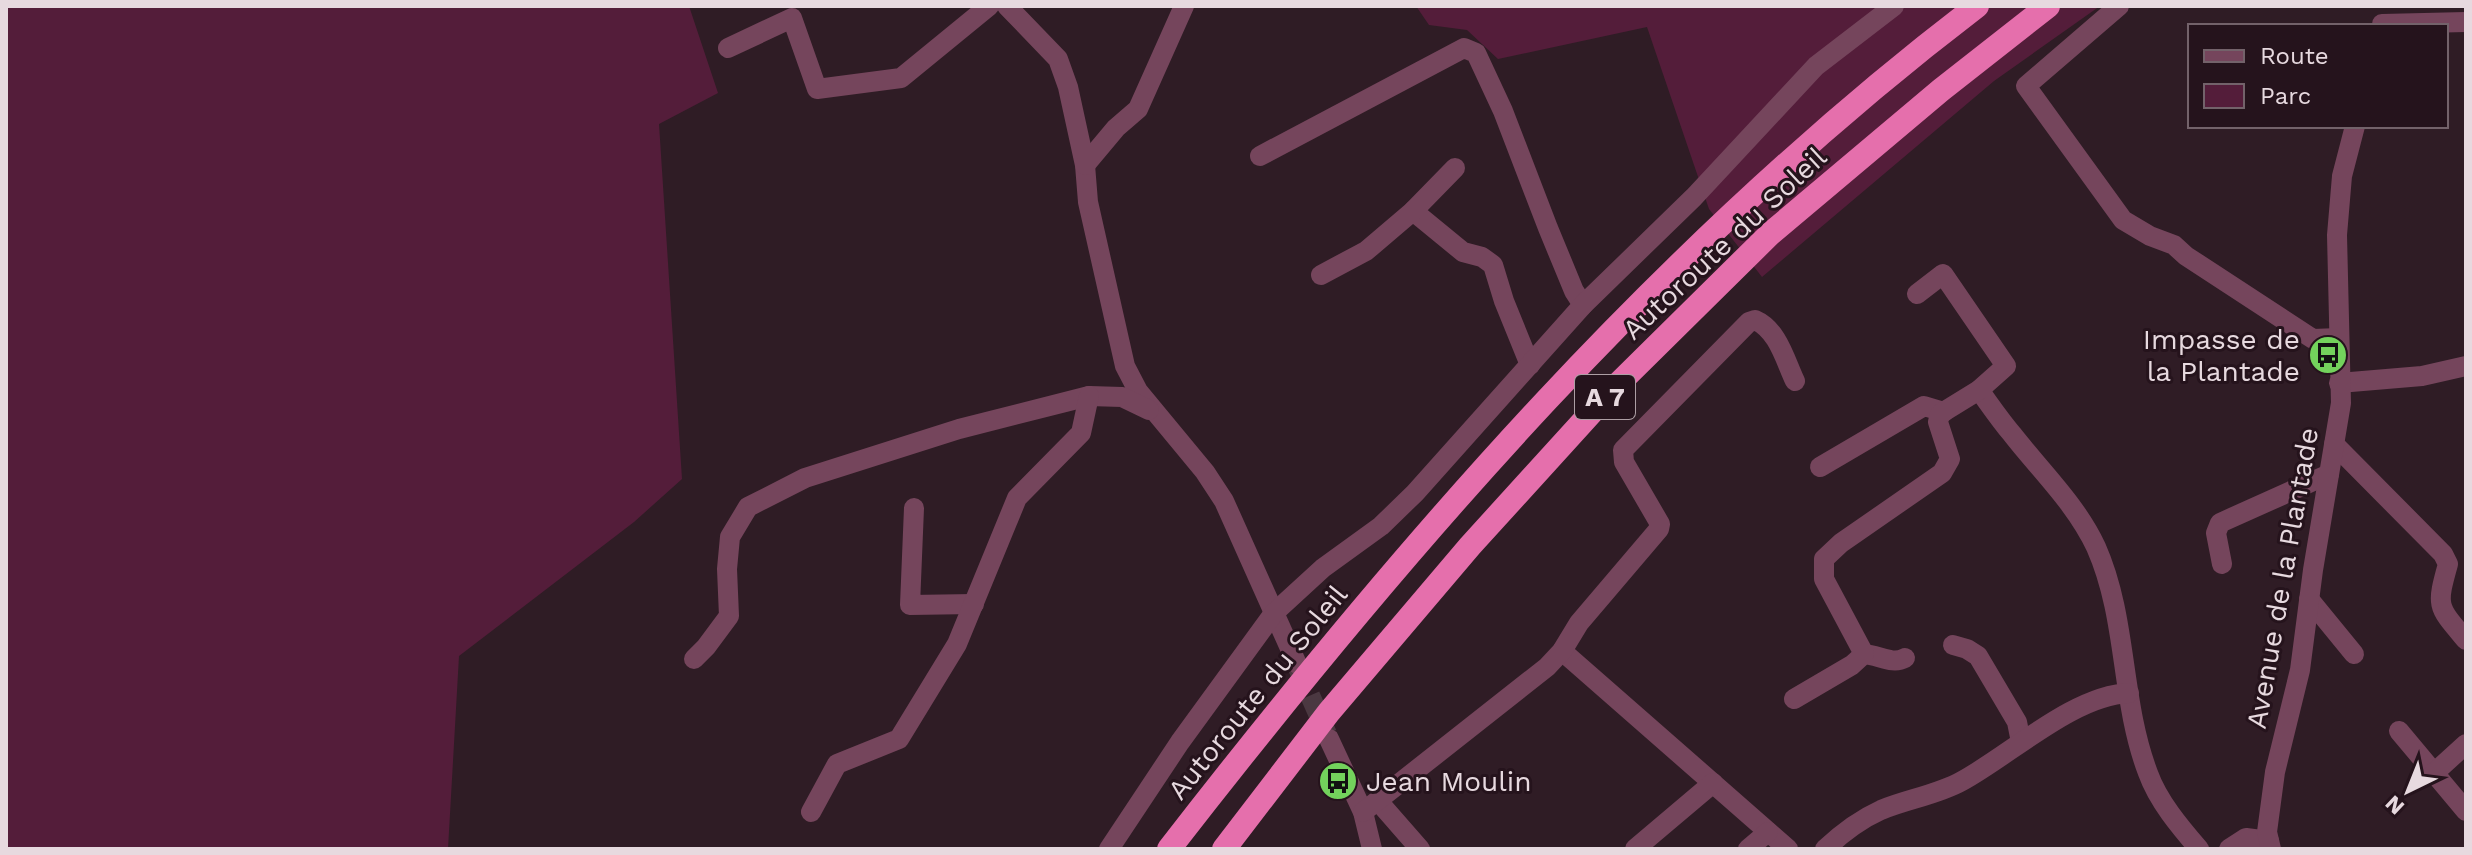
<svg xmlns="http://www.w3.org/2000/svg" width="2472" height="855" viewBox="0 0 2472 855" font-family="'Work Sans',sans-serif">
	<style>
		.green { fill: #541d3a }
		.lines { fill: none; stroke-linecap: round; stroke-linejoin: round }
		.minor-tunnel { stroke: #4b3841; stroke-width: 20; stroke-dasharray: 20 10; stroke-linecap: butt }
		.minor { stroke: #75455c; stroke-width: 20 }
		.highway { stroke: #e56fac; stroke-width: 24 }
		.labels { text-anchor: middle; stroke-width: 6; stroke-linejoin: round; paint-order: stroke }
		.shield { fill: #25131c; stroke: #ad9ea4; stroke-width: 2 }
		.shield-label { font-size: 26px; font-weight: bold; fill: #e7d9df }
		.street-label { font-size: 28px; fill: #e7d9df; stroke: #25131c }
		.poi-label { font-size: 28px; fill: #e7d9df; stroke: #25131c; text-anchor: end }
	</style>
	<rect width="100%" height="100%" fill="#2f1c25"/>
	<g class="green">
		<path d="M6 6H689L718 93 659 124 682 479 634 522 459 656 448 849H6Z"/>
		<path d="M1416 6H2100L1994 81 1762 277 1709 209 1647 27 1498 59 1467 30 1429 25Z"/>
	</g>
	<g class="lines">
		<path class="minor-tunnel" d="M1298 668 1327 734"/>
		<g class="minor">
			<path d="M1007 6 1058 59 1068 87 1085 165 1088 202 1125 366 1138 391 1205 472 1224 501 1297 664"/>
			<path d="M2119 6 2026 86 2123 220 2150 236 2174 245 2186 256 2313 339 2339 338"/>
			<path d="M2382 24 2466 22"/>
			<path d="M728 48 792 18 817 89 901 78 989 6"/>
			<path d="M1260 156 1464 48 1476 53 1503 111 1548 228 1574 291 1583 305"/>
			<path d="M1085 165 1116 128 1138 109 1184 6"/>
			<path d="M1413 211 1463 252 1482 257 1493 265 1504 301 1530 365"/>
			<path d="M1321 275 1366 251 1413 211 1455 168"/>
			<path d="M2339 383 2422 376 2466 366"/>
			<path d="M1979 390C1990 405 2000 420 2012 434 2040 470 2076 504 2096 547 2128 619 2120 700 2148 773 2158 801 2180 827 2199 849"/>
			<path d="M2334 444 2443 554 2448 564C2436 607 2437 606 2466 640"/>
			<path d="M1820 467 1924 406 1944 412"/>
			<path d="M914 508 910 605 974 604"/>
			<path d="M2222 564 2216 533 2220 523 2329 474"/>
			<path d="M2309 599 2354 654"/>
			<path d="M1953 645 1967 649 1978 656 2017 722 2021 742"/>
			<path d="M1562 651 1788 849"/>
			<path d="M1864 654C1879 655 1892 665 1905 658"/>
			<path d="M694 659 706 647 729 616 727 569 730 537 748 507 805 478 959 429 1089 396 1122 397 1149 410"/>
			<path d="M1794 699 1852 665 1864 654 1824 579V559L1841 543 1942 473 1950 459 1938 422 1940 414 1979 390 2006 366 1943 274 1917 294"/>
			<path d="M2399 731 2466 811"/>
			<path d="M1329 739 1363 812 1372 849"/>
			<path d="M2434 773 2466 744"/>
			<path d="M1378 801 1420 849"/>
			<path d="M811 812 837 764 899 739 957 644 1017 498 1081 433 1089 396"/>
			<path d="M1363 812 1547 667 1562 651 1579 623 1659 529 1660 524 1624 462 1623 450 1749 322 1755 320C1778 330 1785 360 1795 381"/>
			<path d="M1109 849 1180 742 1274 613 1323 568 1381 526 1415 493 1583 305 1694 197 1816 66 1894 6"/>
			<path d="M1635 849 1713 783"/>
			<path d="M1748 849 1768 832"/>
			<path d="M1825 849C1841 834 1861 819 1881 810 1907 799 1937 795 1962 781 2010 755 2074 695 2129 693"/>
			<path d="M2229 849 2246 838 2269 841"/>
			<path d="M2271 849 2267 832 2275 772 2300 670 2313 570 2341 403 2337 235 2342 176 2355 126"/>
		</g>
		<g class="highway">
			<path d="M1169 849C1408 541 1666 243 1977 6"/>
			<path d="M1224 849 1329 712 1470 546 1610 392 1770 234 1941 90 2048 6"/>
		</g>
	</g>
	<defs>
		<symbol id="bus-disc" viewBox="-11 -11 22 22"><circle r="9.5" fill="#73d25c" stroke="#25131c"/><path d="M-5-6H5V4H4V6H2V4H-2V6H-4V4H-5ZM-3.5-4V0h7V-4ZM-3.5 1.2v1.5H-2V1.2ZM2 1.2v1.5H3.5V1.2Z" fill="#111"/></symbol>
	</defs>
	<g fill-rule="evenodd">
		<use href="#bus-disc" x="2306" y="333" width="44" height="44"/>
		<use href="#bus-disc" x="1316" y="759" width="44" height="44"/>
	</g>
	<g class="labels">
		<rect class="shield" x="1575" y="375" width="60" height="44" rx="6"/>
		<g class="shield-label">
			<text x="1605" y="406">A 7</text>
		</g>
		<g class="street-label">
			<text transform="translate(1724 243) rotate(-43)" y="10">Autoroute du Soleil</text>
			<text transform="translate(2282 578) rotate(-80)" y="10">Avenue de la Plantade</text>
			<text transform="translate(1257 692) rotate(-51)" y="10">Autoroute du Soleil</text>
		</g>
		<g class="poi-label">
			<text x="2300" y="349">Impasse de<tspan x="2300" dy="32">la Plantade</tspan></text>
			<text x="1366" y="791" text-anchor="start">Jean Moulin</text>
		</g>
	</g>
	<rect width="2472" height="855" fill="none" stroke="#e7d9df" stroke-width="16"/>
	<rect x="2188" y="24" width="260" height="104" fill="#25131c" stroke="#73626a" stroke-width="2"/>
	<rect x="2204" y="50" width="40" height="12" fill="#75455c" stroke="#73626a" stroke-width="2"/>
	<text x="2260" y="64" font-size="24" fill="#e7d9df">Route</text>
	<rect x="2204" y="84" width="40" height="24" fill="#541d3a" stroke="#73626a" stroke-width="2"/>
	<text x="2260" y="104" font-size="24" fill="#e7d9df">Parc</text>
	<g transform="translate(2408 791) rotate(223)" stroke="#25131c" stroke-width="6" paint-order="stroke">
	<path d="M0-6L14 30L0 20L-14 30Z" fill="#e7d9df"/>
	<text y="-12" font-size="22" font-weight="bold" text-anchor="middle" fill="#e7d9df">N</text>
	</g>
</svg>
